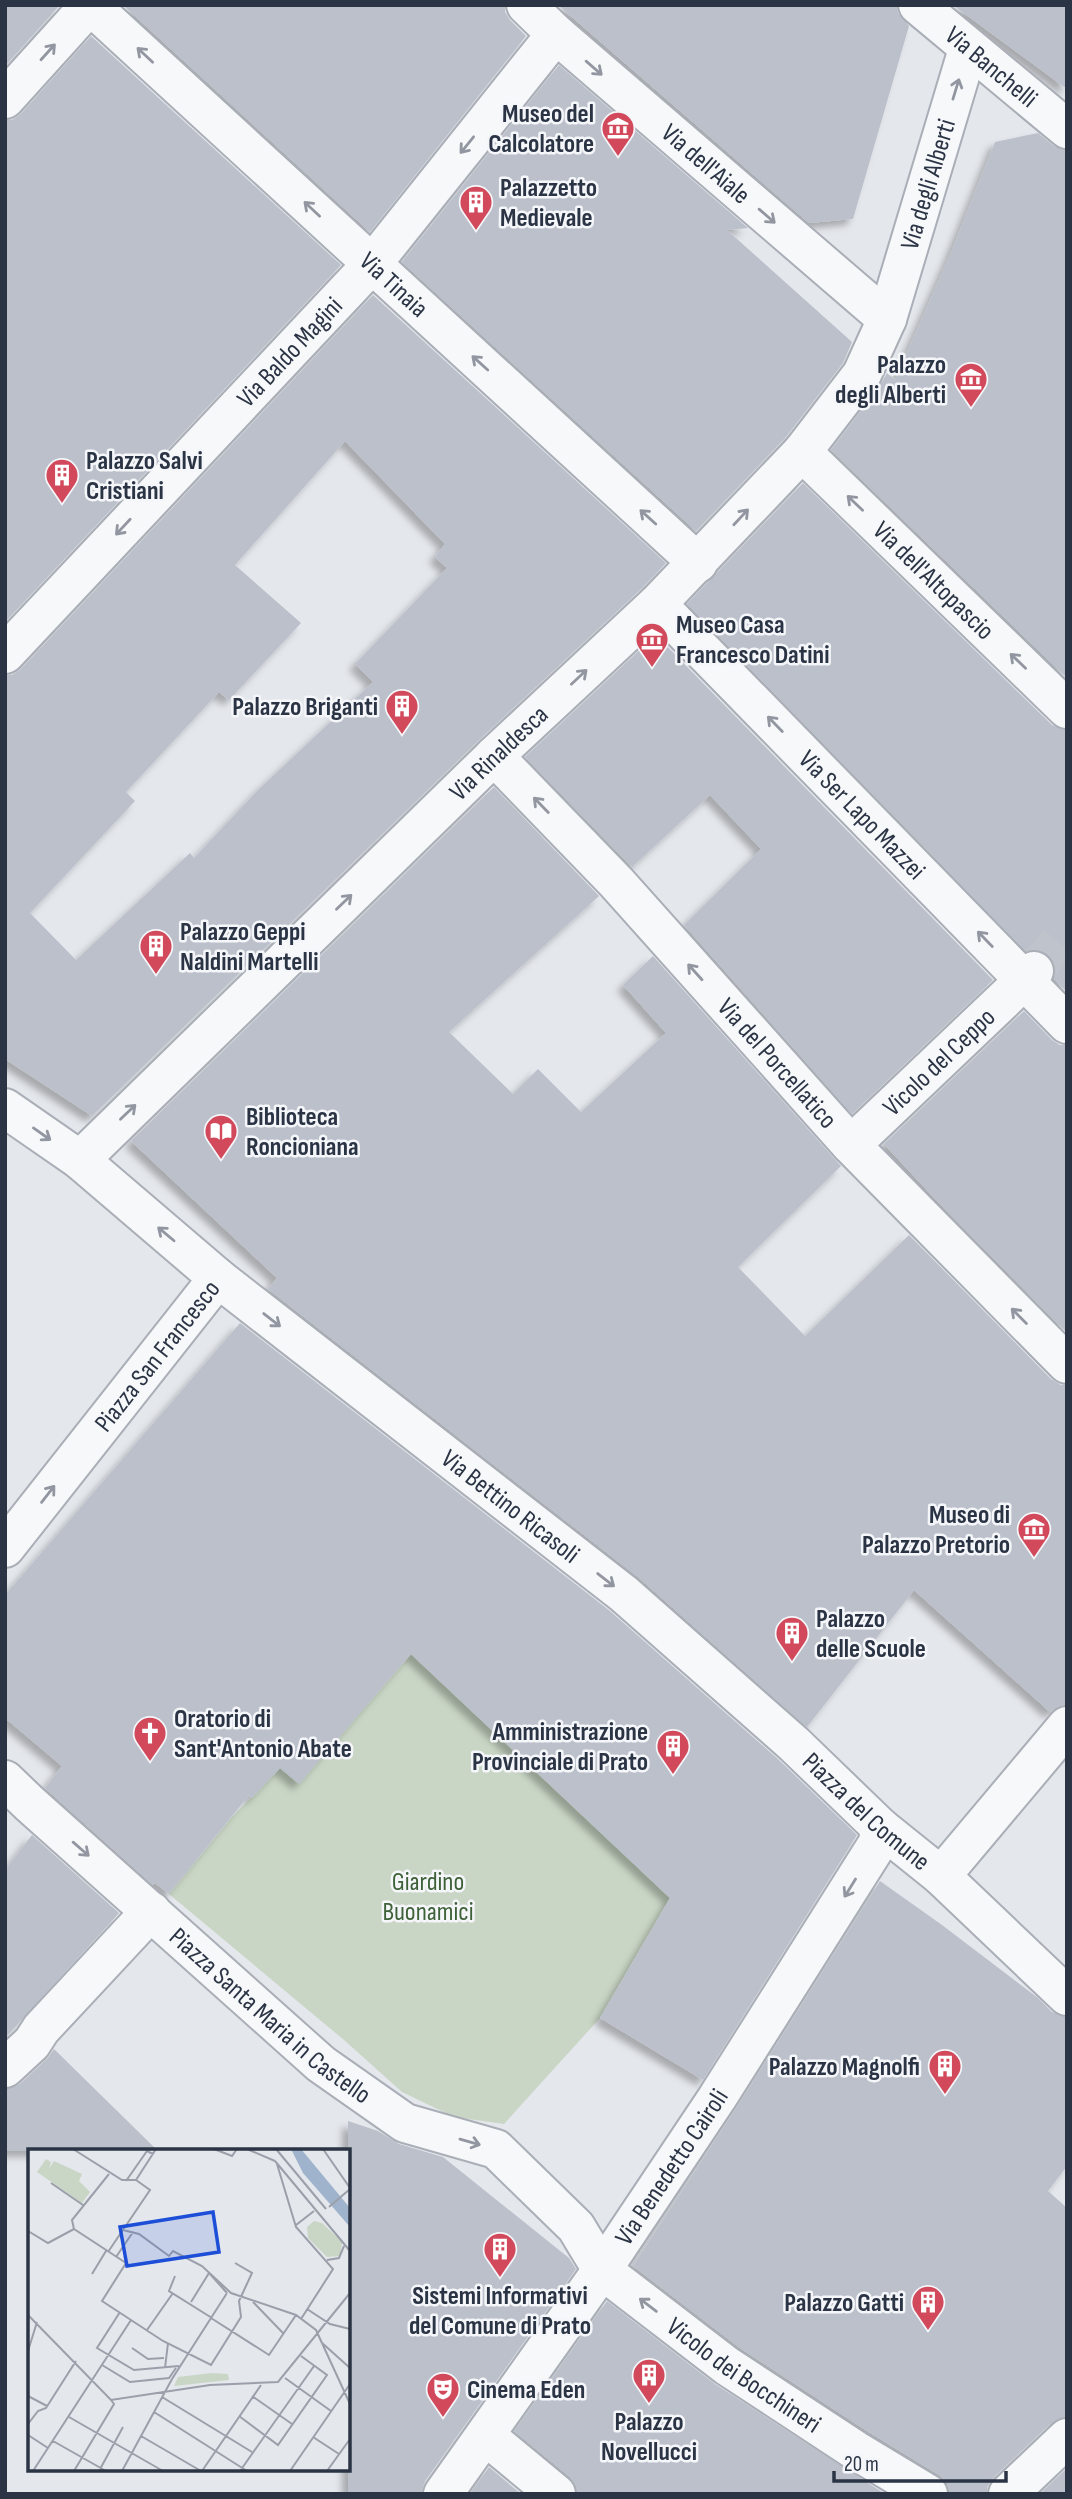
<svg xmlns="http://www.w3.org/2000/svg" width="1072" height="2499" viewBox="0 0 1072 2499" font-family="'Sofia Sans Condensed',sans-serif">
	<style>
		.green { fill: #c9d6c5 }
		.building { fill: #bbc0ca; fill-rule: evenodd; filter: url(#shadow) }
		.lines { fill: none; stroke-linecap: round; stroke-linejoin: round }
		.street-tunnel { stroke: #bfc3cb; stroke-width: 38; stroke-dasharray: 38 19; stroke-linecap: butt }
		.street-casing { stroke: #a9aeb7; stroke-width: 42 }
		.street { stroke: #f7f8fa; stroke-width: 38 }
		.oneway { stroke: #9196a0 }
		.labels { text-anchor: middle; stroke-width: 5; stroke-linejoin: round; paint-order: stroke }
		.street-label { font-size: 26px; fill: #2b3445; stroke: #f4f6f9 }
		.poi-label { font-size: 26px; font-weight: bold; fill: #2b3445; stroke: #f4f6f9; text-anchor: start }
		.park-label { font-size: 26px; fill: #3f6138; stroke: #f4f6f9 }
		.inset-road { fill: none; stroke: #9a9fa9; stroke-width: 2 }
		.view { fill: #1d4ed8; fill-opacity: 0.15; stroke: #1d4ed8; stroke-width: 3.5 }
		.inset-edge { fill: none; stroke: #2b3445; stroke-width: 3.5 }
	</style>
	<defs>
		<filter id="shadow"><feDropShadow dx="-6" dy="6" stdDeviation="3.5" flood-color="#0004"/></filter>
	</defs>
	<rect width="100%" height="100%" fill="#e4e7ec"/>
	<path class="green" d="M411 1654 670 1898 600 2018 504 2124 454 2117 402 2092 344 2040 169 1894 231 1818 280 1768 299 1783Z"/>
	<g class="building">
		<path d="M5 5H60L5 66Z"/>
		<path d="M123 5H505V12L510 20 526 36 370 232Z"/>
		<path d="M558 5H897L898 13 909 26 853 219 809 223Z"/>
		<path d="M953 5H1067V89Z"/>
		<path d="M91 36 341 265 5 622V120H12L21 114Z"/>
		<path d="M559 65 748 228 727 230 852 342 843 363 785 438 696 531 402 262Z"/>
		<path d="M1038 133 1054 146 1067 150V678L831 450 879 387 887 373 895 380 950 255 995 142Z"/>
		<path d="M373 295 666 563 642 588 479 740 92 1116 5 1059V675H12L21 669ZM345 441 445 544 435 557 447 568 355 664 373 682 258 790 194 858 190 853 76 960 30 913 135 801 126 792 219 692 229 700 301 623 235 565Z"/>
		<path d="M803 483 1052 725 1067 730V992L1054 979 1055 967 1049 956 1040 950 1026 951 687 604Z"/>
		<path d="M656 635 993 980 852 1114 684 925 761 849 710 795 632 867 525 757Z"/>
		<path d="M494 787 599 896 449 1032 513 1094 538 1069 581 1112 666 1033 623 985 653 956 841 1166 738 1267 805 1336 909 1235 1051 1379 1061 1385H1067V1705L1059 1706 1050 1712 914 1590 807 1727 638 1577 268 1289 277 1278 131 1141Z"/>
		<path d="M1024 1011 1052 1040 1060 1045H1067V1333L937 1201 884 1144Z"/>
		<path d="M240 1323 610 1611 779 1760 857 1835 703 2080 600 2018 670 1898 411 1654 299 1784 280 1768 252 1798 249 1795 169 1894 155 1883 153 1885 45 1788 62 1766 5 1718V1595Z"/>
		<path d="M32 1835 119 1913 5 2038V1870Z"/>
		<path d="M880 1881 942 1925 1038 1998 1052 2012 1067 2017V2166L1048 2191 1067 2208V2417L1052 2422 993 2478 987 2487V2494H950L947 2483 939 2475 867 2431 740 2348 633 2266 735 2110Z"/>
		<path d="M54 2049 158 2151H5V2089L20 2084 47 2059Z"/>
		<path d="M348 2121 378 2131 399 2144 443 2157 569 2258 576 2269 425 2481 421 2494H348Z"/>
		<path d="M607 2301 715 2384 885 2494H577L576 2486 570 2477 514 2431Z"/>
		<path d="M489 2467 521 2494H470Z"/>
		<path d="M1067 2468V2494H1040Z"/>
	</g>
	<g class="lines">
		<path class="street-tunnel" d="M1034 971 1067 932"/>
		<defs>
			<g id="street">
				<path id="s1" d="M90 5 698 563"/>
				<path id="s2" d="M526 5 556 34 887 319"/>
				<path id="s3" d="M918 5 1067 129"/>
				<path d="M5 99 90 5"/>
				<path id="s4" d="M802 452 1067 709"/>
				<path id="s5" d="M657 604 1067 1024"/>
				<path id="s6" d="M5 654 372 264 556 34"/>
				<path id="s7" d="M494 756 617 883 851 1145 1067 1364"/>
				<path id="s8" d="M5 1108 80 1160 218 1278 624 1594 794 1744 880 1827 941 1876 1067 1996"/>
				<path id="s9" d="M851 1145 1034 971"/>
				<path id="s10" d="M80 1160 494 756 657 604 802 452 862 374 887 319 968 49"/>
				<path id="s11" d="M5 1548 218 1278"/>
				<path id="s12" d="M5 1780 30 1804 321 2064 405 2123 496 2149 576 2227 602 2270 727 2366 855 2450 928 2494"/>
				<path d="M941 1876 1067 1726"/>
				<path d="M5 2068 32 2043 41 2029 151 1911"/>
				<path d="M486 2436 556 2494"/>
				<path id="s13" d="M443 2494 602 2270 717 2098 878 1843 880 1827"/>
				<path d="M1008 2494 1067 2438"/>
			</g>
		</defs>
		<use href="#street" class="street-casing"/>
		<use href="#street" class="street"/>
	</g>
	<defs><path id="oneway-shaft" d="M-6 0H5M1.5-3L5.5 0L1.5 3" fill="none" stroke-width="1.6" stroke-linecap="round" stroke-linejoin="round" transform="scale(1.75)"/></defs>
	<g class="oneway">
		<use href="#oneway-shaft" transform="translate(48 52) rotate(-48)"/>
		<use href="#oneway-shaft" transform="translate(145 55) rotate(-137)"/>
		<use href="#oneway-shaft" transform="translate(594 68) rotate(41)"/>
		<use href="#oneway-shaft" transform="translate(956 89) rotate(-73)"/>
		<use href="#oneway-shaft" transform="translate(467 145) rotate(129)"/>
		<use href="#oneway-shaft" transform="translate(312 209) rotate(-137)"/>
		<use href="#oneway-shaft" transform="translate(767 216) rotate(41)"/>
		<use href="#oneway-shaft" transform="translate(480 363) rotate(-138)"/>
		<use href="#oneway-shaft" transform="translate(855 503) rotate(-136)"/>
		<use href="#oneway-shaft" transform="translate(648 517) rotate(-138)"/>
		<use href="#oneway-shaft" transform="translate(741 517) rotate(-47)"/>
		<use href="#oneway-shaft" transform="translate(123 527) rotate(133)"/>
		<use href="#oneway-shaft" transform="translate(1018 661) rotate(-136)"/>
		<use href="#oneway-shaft" transform="translate(579 677) rotate(-43)"/>
		<use href="#oneway-shaft" transform="translate(775 724) rotate(-134)"/>
		<use href="#oneway-shaft" transform="translate(541 805) rotate(-134)"/>
		<use href="#oneway-shaft" transform="translate(344 902) rotate(-44)"/>
		<use href="#oneway-shaft" transform="translate(985 939) rotate(-134)"/>
		<use href="#oneway-shaft" transform="translate(695 972) rotate(-132)"/>
		<use href="#oneway-shaft" transform="translate(128 1112) rotate(-44)"/>
		<use href="#oneway-shaft" transform="translate(42 1134) rotate(35)"/>
		<use href="#oneway-shaft" transform="translate(166 1234) rotate(-140)"/>
		<use href="#oneway-shaft" transform="translate(1019 1316) rotate(-135)"/>
		<use href="#oneway-shaft" transform="translate(272 1320) rotate(38)"/>
		<use href="#oneway-shaft" transform="translate(48 1494) rotate(-52)"/>
		<use href="#oneway-shaft" transform="translate(606 1580) rotate(38)"/>
		<use href="#oneway-shaft" transform="translate(81 1849) rotate(41)"/>
		<use href="#oneway-shaft" transform="translate(850 1888) rotate(122)"/>
		<use href="#oneway-shaft" transform="translate(470 2142) rotate(16)"/>
		<use href="#oneway-shaft" transform="translate(648 2305) rotate(-143)"/>
	</g>
	<defs>
		<symbol id="museum-pin" viewBox="-11 -11 22 30"><path d="M0 17L-7.5 6A9.5 9.5 0 1 1 7.5 6Z" fill="#d1495b" stroke="#f4f6f9"/><path d="M0-6L6-3V-2H-6V-3ZM-5-1h2V3h-2ZM-1-1h2V3h-2ZM3-1h2V3H3ZM-6 4H6V6H-6Z" fill="#fff"/></symbol>
		<symbol id="building-pin" viewBox="-11 -11 22 30"><path d="M0 17L-7.5 6A9.5 9.5 0 1 1 7.5 6Z" fill="#d1495b" stroke="#f4f6f9"/><path d="M-4-6H4V6H1V3H-1V6H-4ZM-2.5-4.3h1.7v1.8h-1.7ZM.8-4.3h1.7v1.8H.8ZM-2.5-1h1.7V.8h-1.7ZM.8-1h1.7V.8H.8Z" fill="#fff"/></symbol>
		<symbol id="library-pin" viewBox="-11 -11 22 30"><path d="M0 17L-7.5 6A9.5 9.5 0 1 1 7.5 6Z" fill="#d1495b" stroke="#f4f6f9"/><path d="M-6-4Q-3-5.5-.7-3.5V5Q-3 3-6 4ZM6-4Q3-5.5 .7-3.5V5Q3 3 6 4Z" fill="#fff"/></symbol>
		<symbol id="church-pin" viewBox="-11 -11 22 30"><path d="M0 17L-7.5 6A9.5 9.5 0 1 1 7.5 6Z" fill="#d1495b" stroke="#f4f6f9"/><path d="M-1.2-6h2.4v3.5h3.3v2.4h-3.3V6h-2.4V-.1h-3.3v-2.4h3.3Z" fill="#fff"/></symbol>
		<symbol id="theatre-pin" viewBox="-11 -11 22 30"><path d="M0 17L-7.5 6A9.5 9.5 0 1 1 7.5 6Z" fill="#d1495b" stroke="#f4f6f9"/><path d="M-5-5.5Q0-4 5-5.5V0Q5 5 0 6Q-5 5-5 0ZM-3.3-2.5H-1v1.5H-3.3ZM1-2.5H3.3v1.5H1ZM-2.8 1Q0 5.5 2.8 1Z" fill="#fff"/></symbol>
	</defs>
	<g fill-rule="evenodd">
		<use href="#museum-pin" x="599" y="109" width="38" height="52"/>
		<use href="#building-pin" x="457" y="183" width="38" height="52"/>
		<use href="#museum-pin" x="952" y="360" width="38" height="52"/>
		<use href="#building-pin" x="43" y="456" width="38" height="52"/>
		<use href="#museum-pin" x="633" y="620" width="38" height="52"/>
		<use href="#building-pin" x="383" y="687" width="38" height="52"/>
		<use href="#building-pin" x="137" y="927" width="38" height="52"/>
		<use href="#library-pin" x="202" y="1112" width="38" height="52"/>
		<use href="#museum-pin" x="1015" y="1510" width="38" height="52"/>
		<use href="#building-pin" x="773" y="1614" width="38" height="52"/>
		<use href="#church-pin" x="131" y="1714" width="38" height="52"/>
		<use href="#building-pin" x="654" y="1727" width="38" height="52"/>
		<use href="#building-pin" x="926" y="2047" width="38" height="52"/>
		<use href="#building-pin" x="481" y="2230" width="38" height="52"/>
		<use href="#building-pin" x="909" y="2283" width="38" height="52"/>
		<use href="#building-pin" x="630" y="2356" width="38" height="52"/>
		<use href="#theatre-pin" x="424" y="2370" width="38" height="52"/>
	</g>
	<g class="labels">
		<g class="street-label">
			<text dy="9" stroke="none"><textPath href="#s3" startOffset="96">Via Banchelli</textPath></text>
			<text dy="9" stroke="none"><textPath href="#s2" startOffset="240">Via dell'Aiale</textPath></text>
			<text dy="9" stroke="none"><textPath href="#s10" startOffset="1311">Via degli Alberti</textPath></text>
			<text dy="9" stroke="none"><textPath href="#s1" startOffset="413">Via Tinaia</textPath></text>
			<text dy="9" stroke="none"><textPath href="#s6" startOffset="415">Via Baldo Magini</textPath></text>
			<text dy="9" stroke="none"><textPath href="#s4" startOffset="184">Via dell'Altopascio</textPath></text>
			<text dy="9" stroke="none"><textPath href="#s10" startOffset="584">Via Rinaldesca</textPath></text>
			<text dy="9" stroke="none"><textPath href="#s5" startOffset="294">Via Ser Lapo Mazzei</textPath></text>
			<text dy="9" stroke="none"><textPath href="#s9" startOffset="121">Vicolo del Ceppo</textPath></text>
			<text dy="9" stroke="none"><textPath href="#s7" startOffset="418">Via del Porcellatico</textPath></text>
			<text dy="9" stroke="none"><textPath href="#s11" startOffset="245">Piazza San Francesco</textPath></text>
			<text dy="9" stroke="none"><textPath href="#s8" startOffset="644">Via Bettino Ricasoli</textPath></text>
			<text dy="9" stroke="none"><textPath href="#s8" startOffset="1113">Piazza del Comune</textPath></text>
			<text dy="9" stroke="none"><textPath href="#s12" startOffset="355">Piazza Santa Maria in Castello</textPath></text>
			<text dy="9" stroke="none"><textPath href="#s13" startOffset="399">Via Benedetto Cairoli</textPath></text>
			<text dy="9" stroke="none"><textPath href="#s12" startOffset="961">Vicolo dei Bocchineri</textPath></text>
		</g>
		<g class="poi-label">
			<text x="594" y="122" text-anchor="end">Museo del<tspan x="594" dy="30">Calcolatore</tspan></text>
			<text x="500" y="196">Palazzetto<tspan x="500" dy="30">Medievale</tspan></text>
			<text x="946" y="373" text-anchor="end">Palazzo<tspan x="946" dy="30">degli Alberti</tspan></text>
			<text x="86" y="469">Palazzo Salvi<tspan x="86" dy="30">Cristiani</tspan></text>
			<text x="676" y="633">Museo Casa<tspan x="676" dy="30">Francesco Datini</tspan></text>
			<text x="378" y="715" text-anchor="end">Palazzo Briganti</text>
			<text x="180" y="940">Palazzo Geppi<tspan x="180" dy="30">Naldini Martelli</tspan></text>
			<text x="246" y="1125">Biblioteca<tspan x="246" dy="30">Roncioniana</tspan></text>
			<text x="1010" y="1523" text-anchor="end">Museo di<tspan x="1010" dy="30">Palazzo Pretorio</tspan></text>
			<text x="816" y="1627">Palazzo<tspan x="816" dy="30">delle Scuole</tspan></text>
			<text x="174" y="1727">Oratorio di<tspan x="174" dy="30">Sant'Antonio Abate</tspan></text>
			<text x="648" y="1740" text-anchor="end">Amministrazione<tspan x="648" dy="30">Provinciale di Prato</tspan></text>
			<text x="920" y="2075" text-anchor="end">Palazzo Magnolfi</text>
			<text x="500" y="2304" text-anchor="middle">Sistemi Informativi<tspan x="500" dy="30">del Comune di Prato</tspan></text>
			<text x="904" y="2311" text-anchor="end">Palazzo Gatti</text>
			<text x="467" y="2398">Cinema Eden</text>
			<text x="649" y="2430" text-anchor="middle">Palazzo<tspan x="649" dy="30">Novellucci</tspan></text>
		</g>
		<g class="park-label">
			<text x="428" y="1890">Giardino<tspan x="428" dy="30">Buonamici</tspan></text>
		</g>
	</g>
	<g transform="translate(28 2149)">
		<rect width="322" height="322" fill="#e4e7ec"/>
		<path d="M18 10 23 13 21 20 26 12 54 25 51 32 62 43 54 54 9 23ZM286 72 294 74 314 93 312 107 299 108 280 89 279 78ZM184 224 200 225 201 231 146 237 150 228Z" fill="#c9d6c5"/>
		<path d="M263 0H273L322 59V78L275 24Z" fill="#9fb4cc"/>
		<path class="inset-road" d="M45 0 94 31H108M186 0 204 7 209 0M219 0 247 12M248 0 298 60M295 0 322 39M247 12 322 102M249 15 268 78 305 120 273 170M108 31 128 0M98 32 119 2 125 5M23 34 55 56M301 58 322 40M268 76 286 62M46 80 98 114 74 152 135 192 183 216 213 168 211 152 224 124 207 114M46 80 44 71 81 25M95 81 111 85 141 107 145 102 174 117 203 144 268 166 288 181 322 255M0 82 20 94 46 80M80 103 122 41 108 31M88 108 105 83M299 111 311 109 316 97M64 125 78 102M182 125 199 144M147 127 141 142 184 169M163 153 181 124M225 153 255 184M279 160 302 175 322 180M92 163 69 199 106 221 151 217M0 166 83 251 182 236 250 233 322 144M183 169 241 206 268 166M119 181 145 144M293 193 322 219M104 199 120 210 136 209M0 202 9 173M74 216 102 233 141 229 148 219M137 219 140 194M257 229 303 262M0 247 19 257M224 247 264 275M134 248 224 303M126 263 219 322M211 267 250 296 299 226 273 207M41 268 135 322M0 275 10 262 18 259 48 212M0 286 20 299M113 287 173 322M285 288 311 305M25 292 78 322M5 322 103 171M46 322 86 255 83 251M71 322 95 278M94 322 144 230 199 144M174 322 233 236M212 322 286 217M262 322 322 235M299 322 322 290"/>
		<path class="view" d="M185 63 191 103 99 117 92 78Z"/>
		<rect width="322" height="322" class="inset-edge"/>
	</g>
	<rect width="1072" height="2499" fill="none" stroke="#2b3445" stroke-width="14"/>
	<path d="M834 2471v10h172v-10" fill="none" stroke="#2b3445" stroke-width="3.5"/>
	<text x="844" y="2471" font-size="21" fill="#2b3445" stroke="#f4f6f9" stroke-width="5" paint-order="stroke">20 m</text>
</svg>
